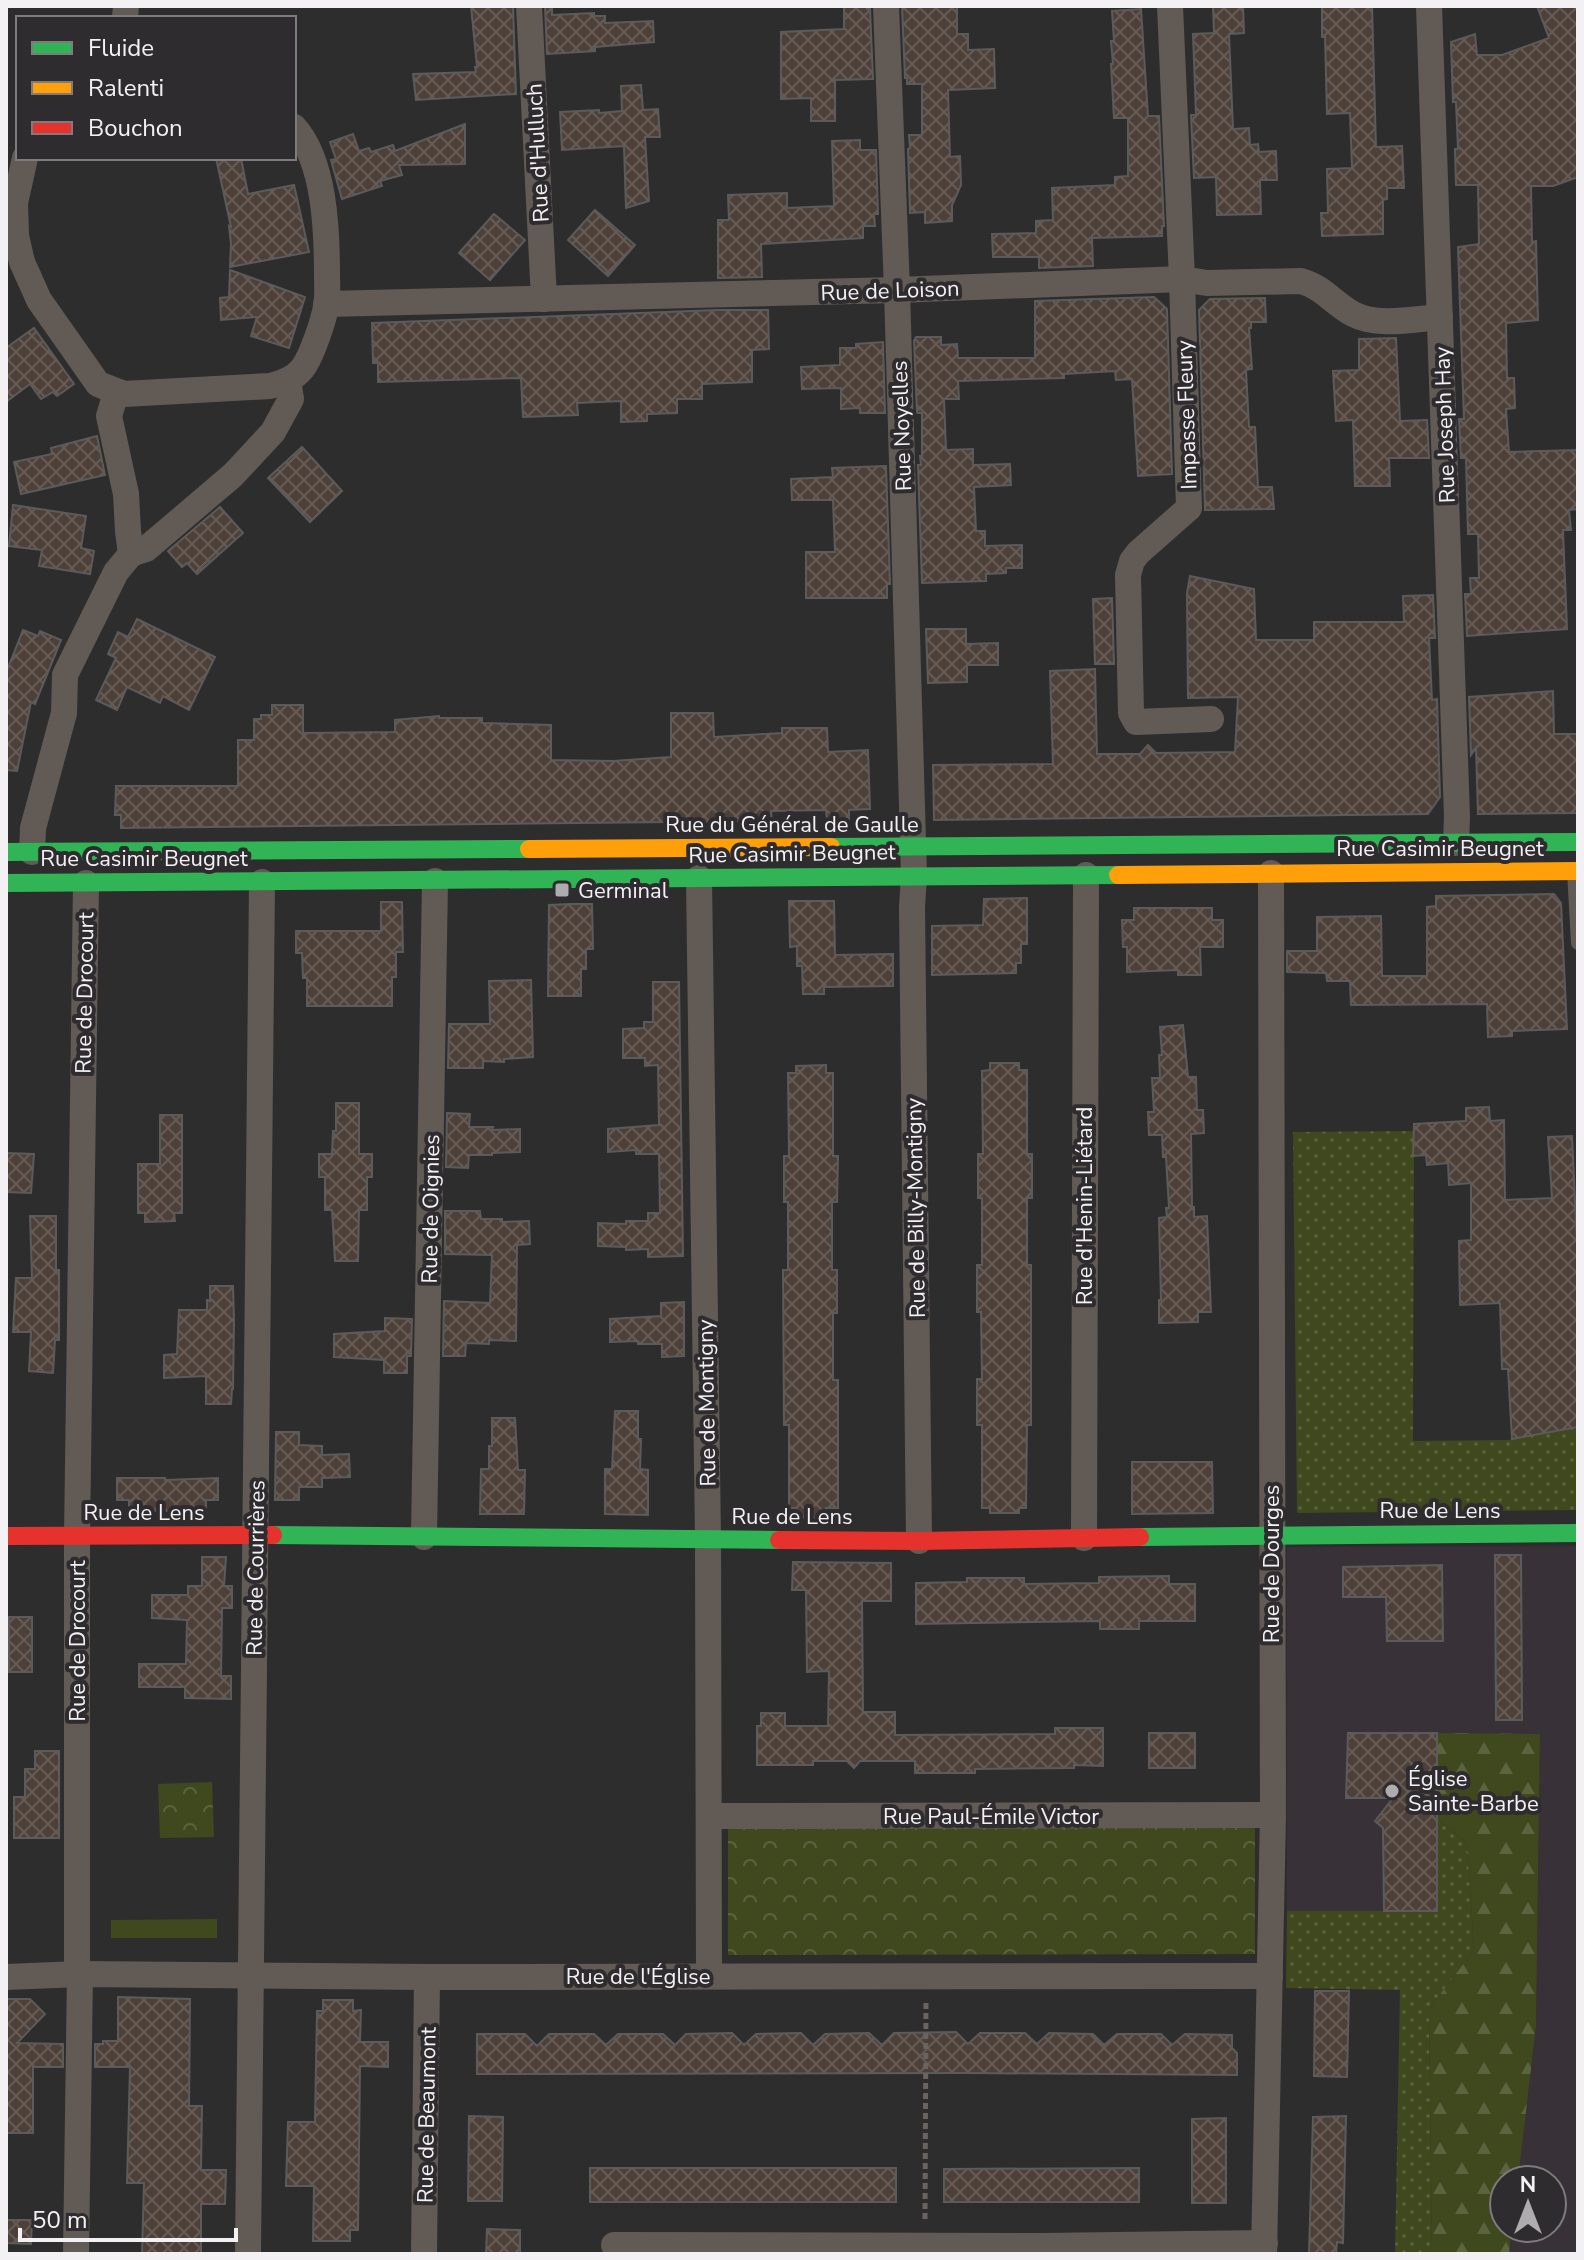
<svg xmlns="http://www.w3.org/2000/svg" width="1584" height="2260" viewBox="0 0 1584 2260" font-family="'Nunito Sans',sans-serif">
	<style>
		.built { fill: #383138 }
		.grass { fill: url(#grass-dots) }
		.forest { fill: url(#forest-firs) }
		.park { fill: url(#park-crowns) }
		.pitch { fill: #40481e }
		.building { fill: url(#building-cross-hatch); stroke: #5c5b5b; stroke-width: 2 }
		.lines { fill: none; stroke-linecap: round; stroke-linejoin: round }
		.path { stroke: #696461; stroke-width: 5; stroke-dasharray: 6 4; stroke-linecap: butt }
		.lane { stroke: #625b55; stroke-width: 14 }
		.street { stroke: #625b55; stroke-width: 26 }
		.fast { stroke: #30b455; stroke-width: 18 }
		.slow { stroke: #ff9f0a; stroke-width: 18 }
		.jam { stroke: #e5322d; stroke-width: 18 }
		.poi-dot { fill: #aeacae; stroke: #2f2c2f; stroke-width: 3 }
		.labels { text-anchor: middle; stroke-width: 8; stroke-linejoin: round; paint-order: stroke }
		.street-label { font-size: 22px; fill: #f3f1f3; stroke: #2f2c2f }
		.poi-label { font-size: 22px; fill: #f3f1f3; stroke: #2f2c2f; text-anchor: start }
	</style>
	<defs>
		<pattern id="grass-dots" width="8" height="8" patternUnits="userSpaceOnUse" patternTransform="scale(2)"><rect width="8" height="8" fill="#40481e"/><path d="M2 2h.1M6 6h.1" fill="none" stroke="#5c633f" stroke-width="1.8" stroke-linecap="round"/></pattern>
		<pattern id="forest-firs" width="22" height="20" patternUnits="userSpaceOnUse" patternTransform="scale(2)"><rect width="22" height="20" fill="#40481e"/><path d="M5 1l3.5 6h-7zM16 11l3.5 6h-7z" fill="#5c633f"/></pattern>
		<pattern id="park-crowns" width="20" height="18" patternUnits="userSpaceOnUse" patternTransform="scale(2)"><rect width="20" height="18" fill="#40481e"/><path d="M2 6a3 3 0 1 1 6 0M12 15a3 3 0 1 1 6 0" fill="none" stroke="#5c633f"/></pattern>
		<pattern id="building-cross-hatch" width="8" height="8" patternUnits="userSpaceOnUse" patternTransform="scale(2)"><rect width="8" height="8" fill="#4c4038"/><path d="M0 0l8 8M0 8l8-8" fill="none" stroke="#665c55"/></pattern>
	</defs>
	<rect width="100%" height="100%" fill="#2e2d2e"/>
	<path class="built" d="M1578 1546V2254H1509L1512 2228H1552V2180H1518L1536 2026 1540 1734 1437 1733V1911H1287V1547Z"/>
	<g class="grass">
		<path d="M1414 1131 1413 1441 1508 1440 1578 1427V1510L1297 1513 1293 1132Z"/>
		<path d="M1437 1819 1467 1843 1474 1950 1429 2009 1432 2254H1395L1400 1990 1286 1988 1287 1911H1437Z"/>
	</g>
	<path class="forest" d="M1437 1733 1540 1734 1536 2026 1518 2180H1504V2228H1512L1509 2254H1432L1429 2009 1474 1950 1467 1843 1437 1819Z"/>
	<g class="park">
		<path d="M212 1782 214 1837 160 1838 158 1784Z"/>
		<path d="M728 1826H1255V1954L728 1955Z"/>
	</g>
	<path class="pitch" d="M217 1919V1938H111V1920Z"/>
	<g class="building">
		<path d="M471 6H513L516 94 416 100 413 74 476 72 475 67H477Z"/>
		<path d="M545 6H552V15L594 13V16H605V23L653 21 654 42 595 47V51L547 54Z"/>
		<path d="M844 6H867V9H870L873 79 835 80V121H811V98L781 99V32L844 29Z"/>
		<path d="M957 6V34H968V50L994 49 995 88 948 90 950 157 960 156 961 185 952 205V221L925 223V212L910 213 908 149 910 148 909 135H922V84H907V78H905L902 7Z"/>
		<path d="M1213 6H1243L1244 33 1229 34 1233 129 1249 128 1250 145 1258 144 1259 152 1276 151 1277 180H1260L1261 214 1217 215 1216 177 1194 178 1191 115H1196L1193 34 1214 33Z"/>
		<path d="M1322 6H1372L1376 147 1402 146 1404 188H1387V199L1383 200V234L1322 236 1321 213H1328L1327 169 1352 168 1350 113 1327 114 1325 37H1322Z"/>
		<path d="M1537 6H1578V177L1553 186H1531L1532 242 1536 241 1538 320 1506 323 1507 378H1514L1515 408 1506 409 1509 452 1578 450V509L1569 510 1571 530H1563L1567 629 1467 636 1465 594H1471L1470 578H1479L1478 534H1468L1466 458H1461L1459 419H1464L1458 247 1479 244 1478 185H1456L1455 149H1458L1456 102H1453L1451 42 1475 34 1477 55H1502L1549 38Z"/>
		<path d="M1141 9 1148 116H1159L1164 226H1162V236L1092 238 1093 266 1039 268V257H993L992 234 1036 233V221L1053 220 1052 188 1115 185V177L1128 176V118H1114L1111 64H1113L1111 41H1114L1112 11Z"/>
		<path d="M641 85 643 110 658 109 660 137H645L649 201 626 208 624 146 562 150 560 112 599 110V113L622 111 621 86Z"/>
		<path d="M465 124V164L399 165 402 175 380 181 382 186 342 199 331 160 336 159 330 142 353 134 359 151 369 148 371 152 393 145 395 151Z"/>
		<path d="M860 140V150H876L878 214H874L875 226H863V238L761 244 762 277 718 278V220H729L728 195 787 193V208L834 206 832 141Z"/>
		<path d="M216 158H241L248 194 294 185 309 252 230 267 231 244 229 226 231 227Z"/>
		<path d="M595 210 635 245 608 276 568 240Z"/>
		<path d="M494 214 525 240 490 280 459 253Z"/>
		<path d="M230 270 305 297 289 348 251 336 257 317 221 320 220 298 229 297Z"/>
		<path d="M1154 297 1167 309 1172 474 1138 476 1132 379 1116 380 1115 371 1064 374V378L958 381 959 399H944L946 450 973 449V465L1010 464 1011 485 974 487 976 531H985V546L1022 545V568H1006V573L986 574V581L922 583 918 465H921L920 456H922V413H917L914 341 916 337H941V345L957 344 958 358H1035V301Z"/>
		<path d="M1265 298 1266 322H1251V328H1249L1252 369 1246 370 1249 427H1255L1258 487H1272L1274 509 1205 510 1199 310 1210 299Z"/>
		<path d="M718 310H768L769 349 752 350V382L702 384V399H677V413L647 414V421L621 422V401L577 403 578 415 523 417 521 378 378 382V363H373L372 323Z"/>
		<path d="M34 328 74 384 57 396 53 392 41 399 30 384 6 402V348Z"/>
		<path d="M1396 338 1400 421 1427 420 1429 458H1389L1390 486H1355L1353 420 1336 421 1333 371 1359 370V339Z"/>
		<path d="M883 342 885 413H860V408L841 409V388L802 389 801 367 840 365V348H856V344Z"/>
		<path d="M97 436 105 475 21 494 14 462 52 454 51 448Z"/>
		<path d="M302 447 342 491 310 522 268 478Z"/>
		<path d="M886 466 890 584H887V598H806V552H835L833 500H792L791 479 833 477 832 468Z"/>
		<path d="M13 505 86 516 81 548 94 551 90 574 39 566 42 550 9 546Z"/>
		<path d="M220 507 243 533 197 574 187 563 182 567 168 551Z"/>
		<path d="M1190 576 1254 589 1256 640H1314V622H1404L1403 596 1433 595 1435 638H1429L1432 700 1437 699 1440 797 1428 814 934 820 933 765 1053 764 1050 671 1095 669 1097 754H1140L1148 745 1156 753 1235 752 1238 697 1188 698 1187 593Z"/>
		<path d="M1112 598 1114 664H1095L1093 599Z"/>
		<path d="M137 619 215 657 189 710 163 696 160 703 127 687 117 710 96 700 116 658 108 654 118 632 128 637Z"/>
		<path d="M926 629H966V644L998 643V665H967V682L928 683Z"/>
		<path d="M23 630 38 636 40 631 61 640 35 704 31 702 17 771 6 770V673Z"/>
		<path d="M1553 691 1554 734H1578V813L1478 814 1476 748 1471 755 1469 697Z"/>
		<path d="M272 705H303V733L395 732V720L439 716V718H482V723L551 725V760L613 761 671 757V713H713L714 737 782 733V728H827L828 752 868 750 870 809 849 810V821H827L826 810 771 811 772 821 121 828V815H115L116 786H238V740H254V719H261V715H272Z"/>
		<path d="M1554 894 1561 903 1567 1029 1512 1031V1036L1488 1037 1487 1004 1351 1005 1350 981H1327L1326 973 1287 972V951H1317V917L1381 916 1382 976H1427V907L1436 906V896Z"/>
		<path d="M1027 898V944H1021V963H1016V973L932 975V926L983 925 984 899Z"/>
		<path d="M789 901H834L835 955 893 954V986L824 987V994H803L802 966H797V946L790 947Z"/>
		<path d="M381 902H402L403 952H396V977H392V1006H307V978H303L302 953H296V931H381Z"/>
		<path d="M571 904H592L593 949H586V969H581V996H548L549 905Z"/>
		<path d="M1134 908H1212V920H1223V947H1200L1201 975H1178V970L1127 972V947H1123L1122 920H1134Z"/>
		<path d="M531 980 533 1057 504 1059V1062L483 1061V1068H448L449 1024H490L489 981Z"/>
		<path d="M653 982H679L683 1256 648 1257V1249L626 1250V1247L598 1246V1223L626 1224V1221H648V1213H660L659 1154H636V1150L608 1152V1129L659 1125 658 1065 645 1066V1058H623V1029L644 1028V1022H653Z"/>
		<path d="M1183 1025 1188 1077H1196L1197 1110H1203L1204 1133 1191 1134 1192 1207H1194V1217L1207 1216 1211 1312H1198V1322L1159 1323V1300H1161L1159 1218 1167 1217 1166 1208H1169L1166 1157H1163L1162 1135H1149L1148 1112H1154L1152 1078H1160L1159 1055H1162L1160 1027Z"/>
		<path d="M990 1063H1019V1070H1027V1154H1032V1198H1027V1265H1031V1425H1027L1026 1508H1019V1513H990V1508H982V1425H977V1379H982L981 1312H977V1265H982V1198H978V1154H983L982 1071 990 1070Z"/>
		<path d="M826 1065V1073H833V1156H838L837 1202H832V1270H837V1313H833V1380H838V1508H826V1518H797V1508H789V1425H784L783 1270H788V1202H784V1156H789L788 1073H796V1066Z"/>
		<path d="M336 1103H359V1154H372V1177H367V1210H359L358 1261H335L332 1210H325V1177H319V1154H332L333 1131H336Z"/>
		<path d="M1489 1107 1490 1121 1504 1120 1505 1200 1552 1198 1548 1137 1572 1136 1578 1265V1427L1512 1439 1508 1369H1502L1500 1303 1460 1305 1459 1241 1471 1240V1183L1449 1185 1448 1163 1427 1165 1426 1155 1413 1156 1414 1124 1466 1121V1108Z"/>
		<path d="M447 1113 470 1114 469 1127H493L492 1130 520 1129V1152L492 1153V1155H469L468 1168 446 1167Z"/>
		<path d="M160 1115H182V1213H174L175 1221 145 1222V1213H138V1164H160Z"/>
		<path d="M6 1153 34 1154 31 1193 6 1192Z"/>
		<path d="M445 1211H480L481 1219H502V1222L529 1221 530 1244 517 1245 516 1341 489 1340V1344L466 1343 465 1356H443L444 1301 490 1303 492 1255 445 1254Z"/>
		<path d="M30 1216H56V1270H59V1340H55L53 1373 29 1371 31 1332H13L16 1278H32Z"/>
		<path d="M210 1286H233L234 1320 233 1389H232L231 1404H206V1376L164 1378V1355L177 1354 179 1310H207V1300L210 1301Z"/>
		<path d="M684 1302V1356L662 1357V1344H638V1341L610 1342V1319L661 1316V1303Z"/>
		<path d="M385 1318 412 1319 411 1356H407V1373H384V1360L334 1357V1334L385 1331Z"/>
		<path d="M615 1411H638V1439H641L640 1469 648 1470V1515L605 1514V1469H612Z"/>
		<path d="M492 1418H515L518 1470H525L524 1514H480L481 1469H489V1446H492Z"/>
		<path d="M276 1432H299V1445L322 1446V1455L349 1454 350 1477 322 1478V1487H299V1500H275Z"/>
		<path d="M1132 1462H1212L1213 1513 1132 1514Z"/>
		<path d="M117 1478H165V1480L218 1478V1500H206V1511H129V1500H117Z"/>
		<path d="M1495 1555H1521L1522 1720H1496Z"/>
		<path d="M202 1557H226L224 1586H232V1608H222L221 1676H231V1699L185 1698V1687H139V1664H186L187 1620 152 1618V1595H188V1586H202Z"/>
		<path d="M793 1562 891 1563V1601H862L863 1712H895V1735L1055 1734V1728H1103V1766L1074 1765V1768L975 1769V1773H915V1761H860L854 1768 847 1761H813V1765H757V1726H761V1713H785V1726H828L829 1671 807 1672 806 1590H792Z"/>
		<path d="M1442 1565 1443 1641H1387L1386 1597H1343V1567Z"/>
		<path d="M1169 1576V1584H1195V1621H1139V1629H1100V1621L916 1624V1583L967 1582V1578H1024V1584L1099 1583V1577Z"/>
		<rect x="9" y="1617" width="23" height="55"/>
		<rect x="1149" y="1733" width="46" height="35"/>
		<path d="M1348 1733H1437V1911H1384L1383 1828 1375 1821 1393 1798H1346Z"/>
		<path d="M35 1751H59V1838H14V1797H25V1769H35Z"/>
		<path d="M1315 1991H1349L1347 2077 1314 2076Z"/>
		<path d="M118 1997 190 1999 189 2106H202L201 2170H226L225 2204H201V2254H142L144 2183H127L130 2067H95V2044H103V2041H118Z"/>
		<path d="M6 1999H30L45 2014 17 2043 63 2044V2067H33V2133H6Z"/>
		<path d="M323 2000H353V2011L361 2010 360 2042H388V2067L360 2066 358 2230H350V2241H313L314 2186H286L288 2122H315L317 2011H323Z"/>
		<path d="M956 2032 968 2044 980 2033H1025L1037 2044 1049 2033 1093 2034 1104 2045 1117 2034H1161L1172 2045 1185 2034 1232 2035V2048L1237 2053V2075L967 2073 477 2074V2034H525L537 2046 549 2034H594L606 2045 618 2034H663L675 2045 686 2034 732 2033 744 2045 756 2034 801 2033 813 2045 825 2034 869 2033 882 2045 894 2033Z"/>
		<path d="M469 2116 503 2117 502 2201H468Z"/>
		<path d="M1346 2116 1343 2243 1337 2242 1336 2254H1309L1313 2117Z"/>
		<path d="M1226 2118V2203H1192V2119Z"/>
		<rect x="590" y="2168" width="306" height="34"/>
		<path d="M1139 2168V2202H944V2169Z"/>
		<path d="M6 2220H32L31 2244 6 2243Z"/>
		<path d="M487 2229 520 2230V2254H486Z"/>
	</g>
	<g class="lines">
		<path class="path" d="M925 2219 926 2001"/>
		<path class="lane" d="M1574 871 1578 943"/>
		<g class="street">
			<path d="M529 6 544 299"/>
			<path d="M886 6 897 290 914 876 912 907 919 1541"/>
			<path d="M1170 6 1182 279 1189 508 1138 553 1132 561 1128 575 1131 713 1136 722 1211 719"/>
			<path d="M1429 6 1457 817 1456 843"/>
			<path d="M125 18 126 6"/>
			<path d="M25 158 15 203 16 236 22 262 39 300 98 384 124 394 270 386C282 383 294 379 302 369 311 358 324 320 326 306 328 296 327 285 327 275 327 231 325 161 294 127"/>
			<path d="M326 304 897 290 1182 279 1207 283 1301 281C1323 287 1334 304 1353 314 1378 327 1413 319 1440 317"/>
			<path d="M131 554 146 549 233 475 273 432 291 399 288 381"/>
			<path d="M32 852 33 828 64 713 65 675 116 572 131 554 128 531 126 494 109 416 116 393"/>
			<path d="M699 878 708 1539 709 1976"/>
			<path d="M424 1537 435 881"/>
			<path d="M1084 1538 1086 875"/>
			<path d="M709 1816 1273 1815"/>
			<path d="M6 1977 80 1974 427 1977 1270 1976"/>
			<path d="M614 2245 1043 2246 1265 2243"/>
			<path d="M76 2254 80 1974 77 1963V1536L86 883"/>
			<path d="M248 2254 262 882"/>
			<path d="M424 2254 427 1977"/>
			<path d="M1264 2254 1273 1815 1271 873"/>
		</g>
		<g class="fast">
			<path d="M831 847 1578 842"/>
			<path d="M6 852 529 849"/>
			<path d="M6 883 1118 875"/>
			<path d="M273 1535 779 1540"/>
			<path d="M1140 1537 1578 1533"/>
		</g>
		<g class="slow">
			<path d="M529 849 831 847"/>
			<path d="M1118 875 1578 871"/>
		</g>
		<g class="jam">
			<path d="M6 1536 273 1535"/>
			<path d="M779 1540 919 1541 1140 1537"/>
		</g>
	</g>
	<g class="poi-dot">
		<rect x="554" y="882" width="16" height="16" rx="4"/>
		<circle cx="1392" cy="1791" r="8"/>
	</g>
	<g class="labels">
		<g class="street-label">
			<text transform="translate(537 153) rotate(-93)" y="8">Rue d'Hulluch</text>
			<text transform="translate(890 290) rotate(-2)" y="8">Rue de Loison</text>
			<text transform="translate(1186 415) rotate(-92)" y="8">Impasse Fleury</text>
			<text transform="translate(1444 425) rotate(-92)" y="8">Rue Joseph Hay</text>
			<text transform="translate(901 426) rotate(-92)" y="8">Rue Noyelles</text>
			<text x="792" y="832">Rue du Général de Gaulle</text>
			<text x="1440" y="856">Rue Casimir Beugnet</text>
			<text transform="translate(792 853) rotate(-1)" y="8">Rue Casimir Beugnet</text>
			<text x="144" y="866">Rue Casimir Beugnet</text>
			<text transform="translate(84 993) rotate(-89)" y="8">Rue de Drocourt</text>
			<text transform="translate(1084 1206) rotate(-90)" y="8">Rue d'Henin-Liétard</text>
			<text transform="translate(915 1208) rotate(-91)" y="8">Rue de Billy-Montigny</text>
			<text transform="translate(430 1209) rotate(-89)" y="8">Rue de Oignies</text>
			<text transform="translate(706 1403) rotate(-91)" y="8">Rue de Montigny</text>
			<text x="1440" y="1518">Rue de Lens</text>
			<text x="144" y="1520">Rue de Lens</text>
			<text x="792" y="1524">Rue de Lens</text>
			<text transform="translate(1271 1564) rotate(-90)" y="8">Rue de Dourges</text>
			<text transform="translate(255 1568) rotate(-89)" y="8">Rue de Courrières</text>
			<text transform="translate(77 1641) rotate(-90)" y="8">Rue de Drocourt</text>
			<text x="991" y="1824">Rue Paul-Émile Victor</text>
			<text x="638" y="1984">Rue de l'Église</text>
			<text transform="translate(426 2115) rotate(-89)" y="8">Rue de Beaumont</text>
		</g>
		<g class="poi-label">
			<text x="578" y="898">Germinal</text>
			<text x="1408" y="1786">Église<tspan x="1408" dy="25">Sainte-Barbe</tspan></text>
		</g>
	</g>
	<rect width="1584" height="2260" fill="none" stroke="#f3f1f3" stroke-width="16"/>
	<rect x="16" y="16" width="280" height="144" fill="#2f2c2f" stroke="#7d7b7d" stroke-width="2"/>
	<rect x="32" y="42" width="40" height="12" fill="#30b455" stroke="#7d7b7d" stroke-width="2"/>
	<text x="88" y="56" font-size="24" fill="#f3f1f3">Fluide</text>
	<rect x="32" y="82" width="40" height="12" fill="#ff9f0a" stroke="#7d7b7d" stroke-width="2"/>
	<text x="88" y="96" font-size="24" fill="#f3f1f3">Ralenti</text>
	<rect x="32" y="122" width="40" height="12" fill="#e5322d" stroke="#7d7b7d" stroke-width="2"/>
	<text x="88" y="136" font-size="24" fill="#f3f1f3">Bouchon</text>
	<g transform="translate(1528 2204)"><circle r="38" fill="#2f2c2f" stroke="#7d7b7d" stroke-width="2"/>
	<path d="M0-6L14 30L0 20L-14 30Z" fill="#aeacae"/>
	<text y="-12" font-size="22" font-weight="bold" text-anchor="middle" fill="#f3f1f3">N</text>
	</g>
	<path d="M20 2228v12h216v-12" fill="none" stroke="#f3f1f3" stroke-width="4"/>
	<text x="32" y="2228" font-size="24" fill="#f3f1f3" stroke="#2f2c2f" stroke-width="6" paint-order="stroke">50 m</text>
</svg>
